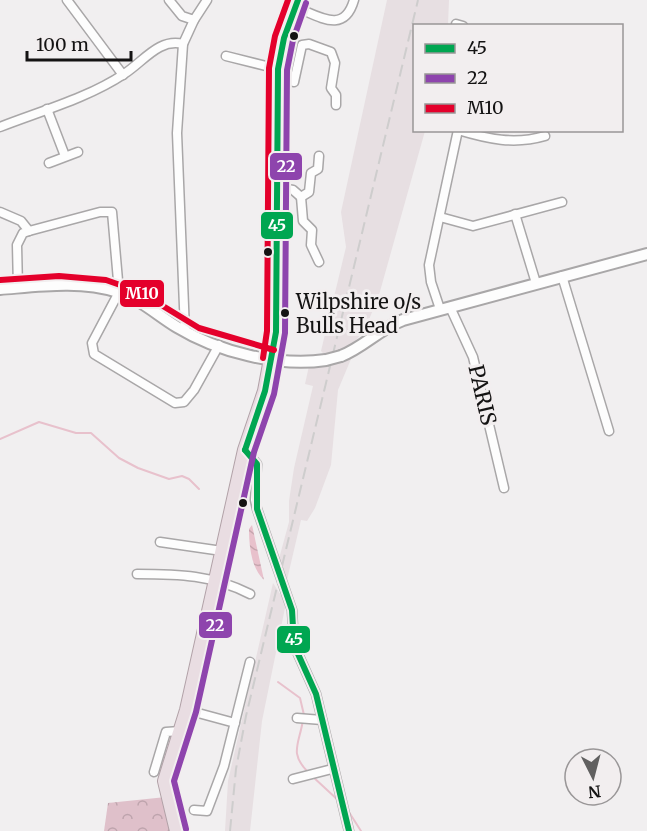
<svg xmlns="http://www.w3.org/2000/svg" width="647" height="831" viewBox="0 0 647 831" font-family="Merriweather,serif">
	<style>
		.built { fill: #e7dfe2 }
		.forest { fill: url(#forest-crowns) }
		.water { fill: url(#water-waves) }
		.lines { fill: none; stroke-linecap: round; stroke-linejoin: round }
		.stream { stroke: #e8c1cc; stroke-width: 2 }
		.minor-casing { stroke: #a9a7a8; stroke-width: 11 }
		.tertiary-casing { stroke: #a9a7a8; stroke-width: 14 }
		.trunk-casing { stroke: #b1a1a7; stroke-width: 16 }
		.minor { stroke: #fdfdfd; stroke-width: 8 }
		.tertiary { stroke: #fdfdfd; stroke-width: 10 }
		.trunk { stroke: #e9dde2; stroke-width: 14 }
		.rail { stroke: #cecdcd; stroke-width: 2; stroke-dasharray: 12 6; stroke-linecap: butt }
		.tertiary-bridge-casing { stroke: #a9a7a8; stroke-width: 14; stroke-linecap: butt }
		.tertiary-bridge { stroke: #fdfdfd; stroke-width: 10 }
		.bus-1-casing { stroke: #f2eeef; stroke-width: 10 }
		.bus-2-casing { stroke: #f2eeef; stroke-width: 10 }
		.bus-3-casing { stroke: #f2eeef; stroke-width: 10 }
		.bus-1 { stroke: #00a651; stroke-width: 6 }
		.bus-2 { stroke: #8e44ad; stroke-width: 6 }
		.bus-3 { stroke: #e4002b; stroke-width: 6 }
		.bus-dot { fill: #141313; stroke: #f2eeef; stroke-width: 2 }
		.labels { text-anchor: middle; stroke-width: 6; stroke-linejoin: round; paint-order: stroke }
		.bus-label { font-size: 20px; fill: #141313; stroke: #f2eeef; text-anchor: start }
		.street-label { font-size: 21px; fill: #141313; stroke: #f2eeef }
		.line-badge { stroke: #f2eeef; stroke-width: 2 }
		.badge-label { font-size: 16px; text-anchor: middle; font-weight: bold; fill: #fff }
	</style>
	<defs>
		<pattern id="forest-crowns" width="20" height="18" patternUnits="userSpaceOnUse" patternTransform="scale(1.5)"><rect width="20" height="18" fill="#dfc0ca"/><path d="M2 6a3 3 0 1 1 6 0M12 15a3 3 0 1 1 6 0" fill="none" stroke="#bea4ad"/></pattern>
		<pattern id="water-waves" width="16" height="10" patternUnits="userSpaceOnUse" patternTransform="scale(1.5)"><rect width="16" height="10" fill="#e8c1cc"/><path d="M0 5q4-4 8 0t8 0" fill="none" stroke="#c6a5ae"/></pattern>
	</defs>
	<rect width="100%" height="100%" fill="#f1eff0"/>
	<g class="built">
		<path d="M387 0H449L448 25 414 26V130L425 131 379 295 368 322 358 338 348 347 324 354 321 351 346 247 341 212Z"/>
		<path d="M351 359 338 390 331 465 315 508 307 521 301 520 287 580 277 566 289 522V501L294 468 313 386 305 384 309 366Z"/>
		<path d="M273 583 286 603 262 721 250 831H225L228 781Z"/>
	</g>
	<path class="forest" d="M166 797 173 831H104L108 803Z"/>
	<path class="water" d="M252 525 264 580C251 568 249 545 249 529Z"/>
	<g class="lines">
		<g class="stream">
			<path d="M0 439 39 422 76 433H91L119 458 138 468 169 479 182 476 189 479 199 489"/>
			<path d="M278 682 300 698 304 715"/>
			<path d="M303 720C299 745 289 753 308 772"/>
			<path d="M312 776 339 801"/>
			<path d="M347 809 361 831"/>
		</g>
		<defs>
			<g id="minor">
				<path d="M67 0 123 75"/>
				<path d="M169 0 182 16 194 20"/>
				<path d="M295 7C319 16 344 35 354 0"/>
				<path d="M456 24 463 26"/>
				<path d="M226 56 278 69"/>
				<path d="M294 82 302 45 309 44 331 52 335 63 331 88 336 95V105"/>
				<path d="M47 109 65 156"/>
				<path d="M0 127C41 111 88 98 124 74 144 61 159 38 183 44"/>
				<path d="M458 130C488 139 514 145 545 136"/>
				<path d="M319 156 318 169 311 173 309 192 301 197 303 221 312 230 311 245 319 262"/>
				<path d="M49 163 78 152"/>
				<path d="M276 187 293 190 301 197"/>
				<path d="M0 212 21 221 29 231 23 233 17 245 18 288"/>
				<path d="M515 214 536 283"/>
				<path d="M440 217 473 226 562 202"/>
				<path d="M29 231 100 212H112L119 292 92 343 94 354 175 403 184 402 194 390 219 345"/>
				<path d="M562 276 609 431"/>
				<path d="M450 307 473 357 504 488"/>
				<path d="M440 309 431 282 429 265 458 130"/>
				<path d="M185 331 177 133 183 44 194 20 207 0"/>
				<path d="M245 450 257 464 255 500 257 509 292 610 294 645 316 694 349 831"/>
				<path d="M160 542 222 551"/>
				<path d="M137 574C179 574 213 575 250 594"/>
				<path d="M187 710 235 723"/>
				<path d="M297 718 322 720"/>
				<path d="M154 772 166 732 180 731"/>
				<path d="M293 779 332 769"/>
				<path d="M194 810 207 811 224 766 250 662"/>
			</g>
			<g id="tertiary">
				<path d="M0 289C39 286 80 280 118 292 141 299 157 315 177 327 218 352 278 367 326 360"/>
				<path d="M341 356C364 347 379 329 403 320L647 254"/>
			</g>
			<path id="trunk" d="M177 831 165 781 187 710 245 450 265 391 276 332 278 69 284 38 298 0"/>
		</defs>
		<use href="#minor" class="minor-casing"/>
		<use href="#tertiary" class="tertiary-casing"/>
		<use href="#trunk" class="trunk-casing"/>
		<use href="#minor" class="minor"/>
		<use href="#tertiary" class="tertiary"/>
		<use href="#trunk" class="trunk"/>
		<path class="rail" d="M230 831 236 769 246 716 418 0"/>
		<defs>
			<path id="tertiary-bridge" d="M326 360 341 356"/>
		</defs>
		<use href="#tertiary-bridge" class="tertiary-bridge-casing"/>
		<use href="#tertiary-bridge" class="tertiary-bridge"/>
		<defs>
			<g id="bus-1">
				<path d="M245 450 265 391 276 332 278 69 284 38 298 0"/>
				<path d="M245 450 257 464V509L292 610 294 645 316 694 349 831"/>
			</g>
			<path id="bus-2" d="M186 829 174 781 196 712 254 452 274 394 285 333 287 70 293 40 306 3"/>
			<g id="bus-3">
				<path d="M0 280 59 276 106 280 140 292 199 328 274 350"/>
				<path d="M263 358 267 331 269 68 275 36 288 0"/>
			</g>
		</defs>
		<use href="#bus-1" class="bus-1-casing"/>
		<use href="#bus-2" class="bus-2-casing"/>
		<use href="#bus-3" class="bus-3-casing"/>
		<use href="#bus-1" class="bus-1"/>
		<use href="#bus-2" class="bus-2"/>
		<use href="#bus-3" class="bus-3"/>
	</g>
	<g class="bus-dot">
		<circle cx="294" cy="36" r="5"/>
		<circle cx="268" cy="252" r="5"/>
		<circle cx="285" cy="313" r="5"/>
		<circle cx="243" cy="503" r="5"/>
	</g>
	<g class="labels">
		<g class="bus-label">
			<text x="296" y="309">Wilpshire o/s<tspan x="296" dy="24">Bulls Head</tspan></text>
		</g>
		<g class="street-label">
			<text transform="translate(482 395) rotate(77)" y="7">PARIS</text>
		</g>
	</g>
	<g class="line-badge">
		<rect x="269" y="152" width="34" height="29" rx="6" fill="#8e44ad"/>
		<rect x="260" y="211" width="34" height="29" rx="6" fill="#00a651"/>
		<rect x="119" y="279" width="46" height="29" rx="6" fill="#e4002b"/>
		<rect x="198" y="611" width="35" height="28" rx="6" fill="#8e44ad"/>
		<rect x="276" y="625" width="35" height="29" rx="6" fill="#00a651"/>
	</g>
	<g class="badge-label">
		<text x="286" y="172">22</text>
		<text x="277" y="231">45</text>
		<text x="142" y="299">M10</text>
		<text x="215" y="631">22</text>
		<text x="294" y="645">45</text>
	</g>
	<rect x="413" y="24" width="210" height="108" fill="#f2eeef" stroke="#999697" stroke-width="1.5"/>
	<rect x="425" y="44" width="30" height="9" fill="#00a651" stroke="#999697" stroke-width="1.5"/>
	<text x="467" y="54" font-size="18" fill="#141313">45</text>
	<rect x="425" y="74" width="30" height="9" fill="#8e44ad" stroke="#999697" stroke-width="1.5"/>
	<text x="467" y="84" font-size="18" fill="#141313">22</text>
	<rect x="425" y="104" width="30" height="9" fill="#e4002b" stroke="#999697" stroke-width="1.5"/>
	<text x="467" y="114" font-size="18" fill="#141313">M10</text>
	<g transform="translate(593 777) rotate(174)"><circle r="28" fill="#f2eeef" stroke="#999697" stroke-width="1.5"/>
	<path d="M0-4.5L10 22L0 15L-10 22Z" fill="#616060"/>
	<text y="-9" font-size="16" font-weight="bold" text-anchor="middle" fill="#141313">N</text>
	</g>
	<path d="M27 51v9h104v-9" fill="none" stroke="#141313" stroke-width="3"/>
	<text x="36" y="51" font-size="18" fill="#141313" stroke="#f2eeef" stroke-width="4.5" paint-order="stroke">100 m</text>
</svg>
